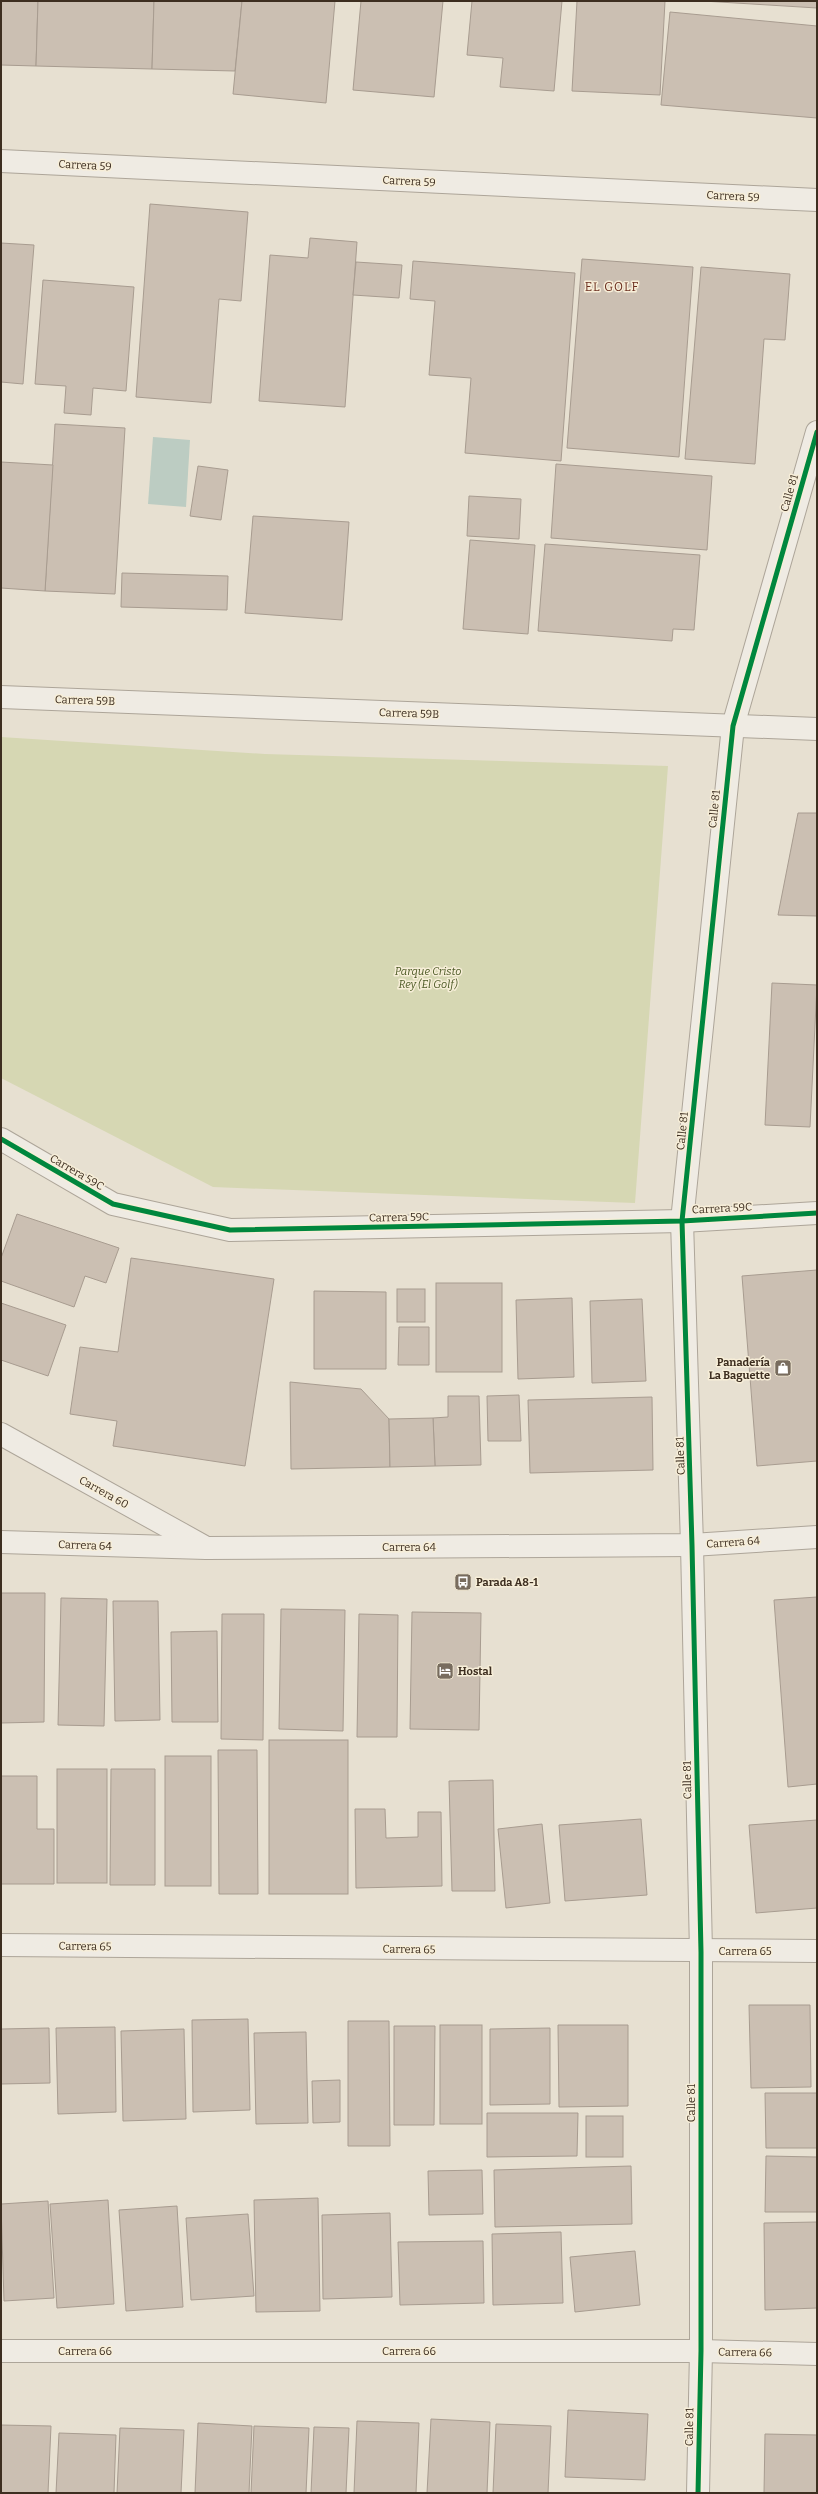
<svg xmlns="http://www.w3.org/2000/svg" width="818" height="2494" viewBox="0 0 818 2494" font-family="Bitter,serif">
	<style>
		.green { fill: #d6d7b3 }
		.water { fill: #bcccc2 }
		.building { fill: #cbbfb2; stroke: #a89c90 }
		.lines { fill: none; stroke-linecap: round; stroke-linejoin: round }
		.minor-casing { stroke: #ada599; stroke-width: 24 }
		.minor { stroke: #efebe3; stroke-width: 22 }
		.cycleway-casing { stroke: #f7eed8; stroke-width: 8 }
		.cycleway { stroke: #00873e; stroke-width: 5 }
		.labels { text-anchor: middle; stroke-width: 3; stroke-linejoin: round; paint-order: stroke }
		.street-label { font-size: 11px; fill: #3d2e20; stroke: #f7eed8 }
		.park-label { font-size: 11px; font-style: italic; fill: #4d5a26; stroke: #f7eed8 }
		.poi-label { font-size: 11px; font-weight: bold; fill: #3d2e20; stroke: #f7eed8; text-anchor: start }
		.neighbourhood-label { font-size: 12px; letter-spacing: 1px; fill: #6b2e1e; stroke: #f7eed8 }
	</style>
	<rect width="100%" height="100%" fill="#e7e0d1"/>
	<path class="green" d="M1 737 265 754 668 766 635 1203 213 1187 1 1078Z"/>
	<path class="water" d="M153 437 190 440 186 507 148 504Z"/>
	<g class="building">
		<path d="M1 1H38L36 66 1 65Z"/>
		<path d="M38 1H154L152 69 36 66Z"/>
		<path d="M154 1H242L235 71 152 69Z"/>
		<path d="M242 1H335L326 103 233 94Z"/>
		<path d="M361 1H443L434 97 353 90Z"/>
		<path d="M472 1H562L554 91 500 87 503 58 467 55Z"/>
		<path d="M577 1H665L660 95 572 91Z"/>
		<path d="M703 1H817V8Z"/>
		<path d="M670 12 817 26V118L661 105Z"/>
		<path d="M150 204 248 212 241 301 219 299 211 403 136 397Z"/>
		<path d="M310 238 357 242 345 407 259 401 270 255 308 258Z"/>
		<path d="M1 243 34 245 23 384 1 382Z"/>
		<path d="M582 259 693 267 679 457 567 448Z"/>
		<path d="M413 261 575 273 561 461 465 453 471 378 429 375 435 301 410 299Z"/>
		<path d="M356 262 402 265 399 298 353 295Z"/>
		<path d="M701 267 790 274 785 340 764 339 755 464 685 459Z"/>
		<path d="M43 280 134 287 126 391 93 388 91 415 64 413 66 386 35 384Z"/>
		<path d="M55 424 125 428 115 594 45 591Z"/>
		<path d="M1 462 53 465 45 591 1 588Z"/>
		<path d="M556 464 712 476 707 550 551 538Z"/>
		<path d="M198 466 228 470 221 520 190 516Z"/>
		<path d="M469 496 521 499 519 539 467 536Z"/>
		<path d="M253 516 349 522 342 620 245 613Z"/>
		<path d="M470 540 535 545 528 634 463 629Z"/>
		<path d="M545 544 700 555 694 630 673 629 672 641 538 631Z"/>
		<path d="M122 573 228 576 227 610 121 607Z"/>
		<path d="M798 813H817V916L778 915Z"/>
		<path d="M772 983 817 985 810 1127 765 1125Z"/>
		<path d="M17 1214 119 1248 106 1283 85 1276 74 1307 1 1281V1258Z"/>
		<path d="M131 1258 274 1279 245 1466 113 1446 117 1421 70 1414 80 1347 118 1352Z"/>
		<path d="M817 1270V1461L757 1466 742 1276Z"/>
		<rect x="436" y="1283" width="66" height="89"/>
		<rect x="397" y="1289" width="28" height="33"/>
		<path d="M314 1291 386 1292V1369H314Z"/>
		<path d="M572 1298 574 1377 518 1379 516 1300Z"/>
		<path d="M642 1299 646 1381 592 1383 590 1301Z"/>
		<path d="M1 1303 66 1325 48 1376 1 1360Z"/>
		<path d="M399 1327H429V1365H398Z"/>
		<path d="M290 1382 361 1389 389 1419 390 1467 291 1469Z"/>
		<path d="M519 1395 521 1441H488L487 1396Z"/>
		<path d="M448 1396H479L481 1465 435 1466 433 1418 448 1417Z"/>
		<path d="M652 1397 653 1470 530 1473 528 1400Z"/>
		<path d="M433 1418 435 1466 390 1467 389 1419Z"/>
		<path d="M1 1593H45L44 1722 1 1723Z"/>
		<path d="M817 1597V1784L788 1787 774 1600Z"/>
		<path d="M61 1598 107 1599 104 1726 58 1725Z"/>
		<path d="M113 1601H158L160 1720 115 1721Z"/>
		<path d="M281 1609 345 1610 343 1731 279 1729Z"/>
		<path d="M412 1612 481 1613 479 1730 410 1729Z"/>
		<path d="M222 1614H264L263 1740 221 1739Z"/>
		<path d="M359 1614 398 1615 397 1737H357Z"/>
		<path d="M217 1631 218 1722H172L171 1632Z"/>
		<rect x="269" y="1740" width="79" height="154"/>
		<path d="M218 1750H257L258 1894H219Z"/>
		<rect x="165" y="1756" width="46" height="130"/>
		<rect x="57" y="1769" width="50" height="114"/>
		<path d="M111 1769H155V1885H110Z"/>
		<path d="M1 1776H37V1829H54V1884H1Z"/>
		<path d="M493 1780 495 1891H452L449 1781Z"/>
		<path d="M355 1809H385L386 1838 418 1837V1812H441L442 1886 356 1888Z"/>
		<path d="M641 1819 647 1895 565 1901 559 1825Z"/>
		<path d="M817 1820V1908L756 1913 749 1825Z"/>
		<path d="M542 1824 550 1903 506 1908 498 1829Z"/>
		<path d="M749 2005H810L811 2087 751 2088Z"/>
		<path d="M248 2019 250 2110 193 2112 192 2020Z"/>
		<path d="M348 2021H389L390 2146H348Z"/>
		<rect x="440" y="2025" width="42" height="99"/>
		<path d="M558 2025H628V2106L559 2107Z"/>
		<path d="M394 2026H435L434 2125H394Z"/>
		<path d="M115 2027 116 2112 58 2114 56 2028Z"/>
		<path d="M49 2028 50 2083 1 2084V2029Z"/>
		<path d="M550 2028V2104L490 2105V2029Z"/>
		<path d="M184 2029 186 2119 123 2121 121 2031Z"/>
		<path d="M306 2032 308 2123 256 2124 254 2033Z"/>
		<path d="M340 2080V2122L313 2123 312 2081Z"/>
		<path d="M765 2093H817V2148H766Z"/>
		<path d="M487 2113H578L577 2156 487 2157Z"/>
		<rect x="586" y="2116" width="37" height="41"/>
		<path d="M766 2156 817 2157V2212H765Z"/>
		<path d="M631 2166 632 2224 495 2227 494 2170Z"/>
		<path d="M482 2170 483 2214 429 2215 428 2171Z"/>
		<path d="M318 2198 320 2311 256 2312 254 2200Z"/>
		<path d="M108 2200 114 2304 57 2308 50 2204Z"/>
		<path d="M48 2201 54 2298 4 2301 1 2204Z"/>
		<path d="M177 2206 183 2307 126 2311 119 2210Z"/>
		<path d="M390 2213 392 2297 323 2299 322 2215Z"/>
		<path d="M248 2214 254 2296 191 2300 186 2218Z"/>
		<path d="M817 2222V2308L765 2310 764 2223Z"/>
		<path d="M561 2232 563 2303 493 2305 492 2234Z"/>
		<path d="M483 2241 484 2303 400 2305 398 2242Z"/>
		<path d="M635 2251 640 2305 575 2312 570 2257Z"/>
		<path d="M568 2410 648 2414 645 2480 565 2477Z"/>
		<path d="M431 2419 490 2422 487 2493H427Z"/>
		<path d="M357 2421 419 2423 416 2493H354Z"/>
		<path d="M198 2423 252 2426 249 2493H195Z"/>
		<path d="M496 2424 551 2426 548 2493H493Z"/>
		<path d="M1 2425 51 2426 48 2493H1Z"/>
		<path d="M254 2426 309 2428 306 2493H251Z"/>
		<path d="M314 2427 349 2428 346 2493H311Z"/>
		<path d="M120 2428 184 2430 181 2493H117Z"/>
		<path d="M59 2433 116 2435 114 2493H56Z"/>
		<path d="M765 2434 817 2435V2493H764Z"/>
	</g>
	<g class="lines">
		<defs>
			<g id="minor">
				<path d="M1 161 817 200"/>
				<path d="M1 697 817 729"/>
				<path d="M1 1139 113 1204 230 1230 682 1221 817 1213"/>
				<path d="M1 1434 203 1546"/>
				<path d="M1 1542 206 1548 692 1545 817 1537"/>
				<path d="M1 1945 817 1951"/>
				<path d="M1 2351H701L817 2354"/>
				<path d="M698 2493 701 2351V1952L692 1545 682 1221 733 726 817 432"/>
			</g>
		</defs>
		<use href="#minor" class="minor-casing"/>
		<use href="#minor" class="minor"/>
		<defs>
			<g id="cycleway">
				<path d="M1 1139 113 1204 230 1230 682 1221 817 1213"/>
				<path d="M698 2493 701 2351V1952L692 1545 682 1221 733 726 817 432"/>
			</g>
		</defs>
		<use href="#cycleway" class="cycleway-casing"/>
		<use href="#cycleway" class="cycleway"/>
	</g>
	<defs>
		<symbol id="shop-square" viewBox="-11 -11 22 22"><rect x="-9" y="-9" width="18" height="18" rx="4" fill="#786c5e" stroke="#f7eed8"/><path d="M-5-2.5h2.3a2.7 3.5 0 0 1 5.4 0H5L5.5 6h-11ZM-1.5-2.5h3a1.5 2.3 0 0 0-3 0Z" fill="#fff"/></symbol>
		<symbol id="bus-square" viewBox="-11 -11 22 22"><rect x="-9" y="-9" width="18" height="18" rx="4" fill="#786c5e" stroke="#f7eed8"/><path d="M-5-6H5V4H4V6H2V4H-2V6H-4V4H-5ZM-3.5-4V0h7V-4ZM-3.5 1.2v1.5H-2V1.2ZM2 1.2v1.5H3.5V1.2Z" fill="#fff"/></symbol>
		<symbol id="hotel-square" viewBox="-11 -11 22 22"><rect x="-9" y="-9" width="18" height="18" rx="4" fill="#786c5e" stroke="#f7eed8"/><path d="M-6-4.5h1.5V1H6V5H4.5V3h-9V5H-6ZM-4 0a1.8 1.8 0 1 1 3.6 0ZM.5 0V-2.5h3Q6-2.5 6 0Z" fill="#fff"/></symbol>
	</defs>
	<g fill-rule="evenodd">
		<use href="#shop-square" x="773" y="1358" width="20" height="20"/>
		<use href="#bus-square" x="453" y="1572" width="20" height="20"/>
		<use href="#hotel-square" x="435" y="1661" width="20" height="20"/>
	</g>
	<g class="labels">
		<g class="street-label">
			<text transform="translate(85 165) rotate(3)" y="4">Carrera 59</text>
			<text transform="translate(409 181) rotate(3)" y="4">Carrera 59</text>
			<text transform="translate(733 196) rotate(3)" y="4">Carrera 59</text>
			<text transform="translate(789 493) rotate(-74)" y="4">Calle 81</text>
			<text transform="translate(85 700) rotate(2)" y="4">Carrera 59B</text>
			<text transform="translate(409 713) rotate(2)" y="4">Carrera 59B</text>
			<text transform="translate(714 809) rotate(-84)" y="4">Calle 81</text>
			<text transform="translate(682 1131) rotate(-84)" y="4">Calle 81</text>
			<text transform="translate(77 1172) rotate(30)" y="4">Carrera 59C</text>
			<text transform="translate(722 1208) rotate(-3)" y="4">Carrera 59C</text>
			<text transform="translate(399 1217) rotate(-1)" y="4">Carrera 59C</text>
			<text transform="translate(680 1456) rotate(-92)" y="4">Calle 81</text>
			<text transform="translate(104 1492) rotate(29)" y="4">Carrera 60</text>
			<text transform="translate(733 1542) rotate(-4)" y="4">Carrera 64</text>
			<text transform="translate(85 1545) rotate(2)" y="4">Carrera 64</text>
			<text x="409" y="1551">Carrera 64</text>
			<text transform="translate(687 1780) rotate(-91)" y="4">Calle 81</text>
			<text transform="translate(85 1946) rotate(1)" y="4">Carrera 65</text>
			<text transform="translate(409 1949) rotate(1)" y="4">Carrera 65</text>
			<text x="745" y="1955">Carrera 65</text>
			<text transform="translate(691 2103) rotate(-90)" y="4">Calle 81</text>
			<text x="85" y="2355">Carrera 66</text>
			<text x="409" y="2355">Carrera 66</text>
			<text transform="translate(745 2352) rotate(1)" y="4">Carrera 66</text>
			<text transform="translate(689 2427) rotate(-89)" y="4">Calle 81</text>
		</g>
		<g class="park-label">
			<text x="428" y="975">Parque Cristo<tspan x="428" dy="13">Rey (El Golf)</tspan></text>
		</g>
		<g class="poi-label">
			<text x="770" y="1366" text-anchor="end">Panadería<tspan x="770" dy="13">La Baguette</tspan></text>
			<text x="476" y="1586">Parada A8-1</text>
			<text x="458" y="1675">Hostal</text>
		</g>
		<g class="neighbourhood-label">
			<text x="612" y="291">EL GOLF</text>
		</g>
	</g>
	<rect width="818" height="2494" fill="none" stroke="#3d2e20" stroke-width="4"/>
</svg>
